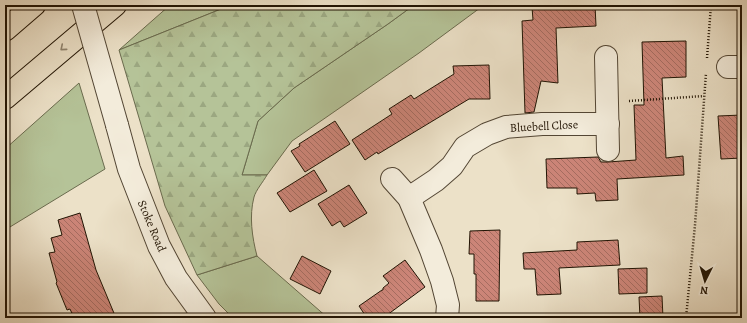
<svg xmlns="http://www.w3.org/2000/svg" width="747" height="323" viewBox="0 0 747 323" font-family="Alegreya,serif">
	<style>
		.grass { fill: #b5c398; stroke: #6a6b4e }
		.forest { fill: url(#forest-firs); stroke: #6a6b4e }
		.building { fill: url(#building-back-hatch); stroke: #201303 }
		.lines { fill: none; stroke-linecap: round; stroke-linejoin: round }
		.minor-casing { stroke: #534634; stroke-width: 24 }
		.highway-casing { stroke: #201303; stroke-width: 24 }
		.path { stroke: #201303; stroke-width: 2.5; stroke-dasharray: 1 2; stroke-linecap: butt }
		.minor { stroke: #f3ecdb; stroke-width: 22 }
		.highway { stroke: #ece1c8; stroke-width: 22 }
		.minor-bridge-casing { stroke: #534634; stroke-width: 24; stroke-linecap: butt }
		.minor-bridge { stroke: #f3ecdb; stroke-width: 22 }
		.oneway { stroke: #90846f }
		.labels { text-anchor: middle; stroke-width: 3.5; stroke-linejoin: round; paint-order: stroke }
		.street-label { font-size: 12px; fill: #201303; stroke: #f3ecdb }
	</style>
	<defs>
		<pattern id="forest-firs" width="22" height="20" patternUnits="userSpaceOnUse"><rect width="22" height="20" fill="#b5c398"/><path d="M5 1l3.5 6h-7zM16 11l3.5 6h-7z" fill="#9ba781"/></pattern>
		<pattern id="building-back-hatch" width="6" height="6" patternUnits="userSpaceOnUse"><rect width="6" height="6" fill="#cc8578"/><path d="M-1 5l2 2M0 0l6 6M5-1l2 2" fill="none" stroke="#a56c60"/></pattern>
	</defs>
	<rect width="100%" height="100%" fill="#ece1c8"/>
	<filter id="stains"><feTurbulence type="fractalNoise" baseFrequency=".005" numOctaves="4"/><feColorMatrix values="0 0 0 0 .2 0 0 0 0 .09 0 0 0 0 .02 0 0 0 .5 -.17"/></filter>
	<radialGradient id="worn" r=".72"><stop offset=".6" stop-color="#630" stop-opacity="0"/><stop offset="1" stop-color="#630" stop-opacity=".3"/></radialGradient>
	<g class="grass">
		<path d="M170 5H231L119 50Z"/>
		<path d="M414 5H484L419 53 292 141 267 175H242L258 121 294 88 388 24Z"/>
		<path d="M79 83 105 169 5 230V149Z"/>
		<path d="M257 256 328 318H233L219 304 197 275Z"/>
	</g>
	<path class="forest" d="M231 5H414L388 24 294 88 258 121 242 175H267C263 182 256 190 254 197 249 216 252 237 257 256L197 275 165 206 119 50Z"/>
	<g class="building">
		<path d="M576 5H595L596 26 556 28 558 83 541 81 534 112 525 113 522 21 533 20 532 7Z"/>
		<path d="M686 41V77L662 78 666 158 683 156 684 175 617 179 618 200 596 201 595 193 577 194V188H547L546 159 598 157 601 162H608L636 160 634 105H644L642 42Z"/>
		<path d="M489 65 490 99H469L378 154 377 152 365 160 352 140 392 114 389 109 411 95 414 99 454 74 453 66Z"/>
		<path d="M742 115V158L721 159 718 116Z"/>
		<path d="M335 121 350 144 305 172 291 151 300 146 299 144Z"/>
		<path d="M314 170 327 191 290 212 277 193Z"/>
		<path d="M349 185 367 213 344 227 340 221 332 226 318 204Z"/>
		<path d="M80 213 96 270 116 318H74L70 309 67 310 56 283 57 282 49 253 55 252 51 238 62 235 58 220Z"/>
		<path d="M500 230 499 301H476V274H474V254H469L470 231Z"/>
		<path d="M618 240 620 265 559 268 561 294 537 295 535 269H524L523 253 577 250V242Z"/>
		<path d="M302 256 331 271 320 294 290 279Z"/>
		<path d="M405 260 425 287 383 318H367L359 306 382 290H383V288L389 283 383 276Z"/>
		<path d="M647 268V293L619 294 618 269Z"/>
		<path d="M662 296 663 318H640L639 297Z"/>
	</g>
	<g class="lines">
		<defs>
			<g id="minor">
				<path d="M606 57 608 150"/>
				<path d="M728 67H742"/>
				<path d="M117 125 129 169 159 246 176 278 205 318"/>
				<path d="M392 179 409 198 431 250 442 281 448 305 447 318"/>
				<path d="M409 198 436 180 452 166 465 147 487 134 506 127 542 124H608"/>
			</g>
			<g id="highway">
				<path d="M5 30 34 5"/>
				<path d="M5 98 115 5"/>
			</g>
		</defs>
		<use href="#minor" class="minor-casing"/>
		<use href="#highway" class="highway-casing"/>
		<g class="path">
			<path d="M707 58 711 5"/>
			<path d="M629 101 704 96"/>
			<path d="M686 318 695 225 706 73"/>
		</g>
		<use href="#minor" class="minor"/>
		<use href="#highway" class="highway"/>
		<defs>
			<path id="minor-bridge" d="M83 5 117 125"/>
		</defs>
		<use href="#minor-bridge" class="minor-bridge-casing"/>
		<use href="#minor-bridge" class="minor-bridge"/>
	</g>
	<defs><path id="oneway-chevron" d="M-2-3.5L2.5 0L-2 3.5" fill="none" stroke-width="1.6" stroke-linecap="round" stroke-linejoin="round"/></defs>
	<use class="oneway" href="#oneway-chevron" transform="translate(63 48) rotate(140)"/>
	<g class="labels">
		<g class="street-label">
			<text transform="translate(544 126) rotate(-3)" y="4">Bluebell Close</text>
			<text transform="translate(152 226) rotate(67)" y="4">Stoke Road</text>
		</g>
	</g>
	<rect width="747" height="323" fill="none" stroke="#ece1c8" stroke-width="20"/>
	<rect x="6" y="6" width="735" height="311" fill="none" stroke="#201303" stroke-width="2"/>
	<rect x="10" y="10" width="727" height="303" fill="none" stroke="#201303"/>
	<g transform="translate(705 281) rotate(185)" stroke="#f3ecdb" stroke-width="3" paint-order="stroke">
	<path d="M0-3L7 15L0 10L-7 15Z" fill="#201303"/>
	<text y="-6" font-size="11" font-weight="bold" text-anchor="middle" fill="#201303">N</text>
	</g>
	<rect width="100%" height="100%" filter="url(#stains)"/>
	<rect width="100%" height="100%" fill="url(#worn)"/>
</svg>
